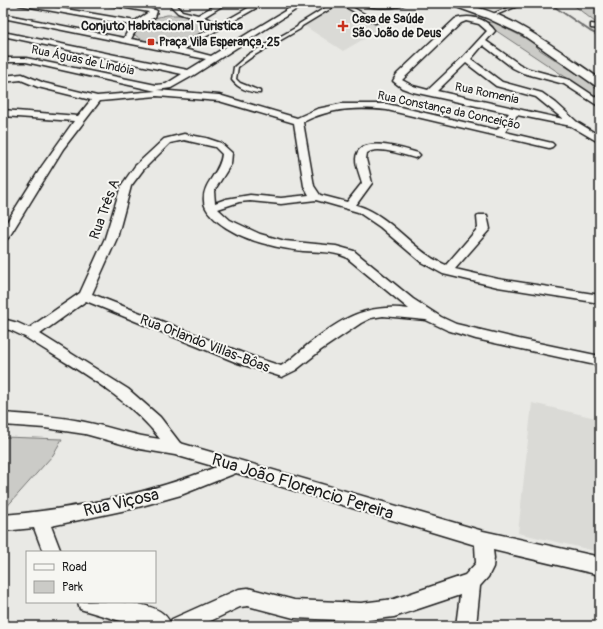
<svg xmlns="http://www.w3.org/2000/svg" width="603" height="629" viewBox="0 0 603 629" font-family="Pangolin,sans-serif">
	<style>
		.built { fill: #dadad6 }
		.green { fill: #cbcbc7; stroke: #747472 }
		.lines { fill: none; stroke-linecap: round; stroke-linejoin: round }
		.stream { stroke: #6d6d6c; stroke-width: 2 }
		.lane-casing { stroke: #1c1c1c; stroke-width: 3 }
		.street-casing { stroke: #1c1c1c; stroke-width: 3 }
		.secondary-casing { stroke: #1c1c1c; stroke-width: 3 }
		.lane { fill: #f6f6f2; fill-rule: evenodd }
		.street { fill: #f6f6f2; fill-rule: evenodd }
		.secondary { fill: #f6f6f2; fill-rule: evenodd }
		.poi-dot { fill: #c8321e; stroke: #f6f6f2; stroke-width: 1.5 }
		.labels { text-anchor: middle; stroke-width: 4; stroke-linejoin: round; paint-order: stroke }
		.far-poi-label { font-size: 12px; font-weight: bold; fill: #1c1c1c; stroke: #f6f6f2; text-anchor: start }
		.far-street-label { font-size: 12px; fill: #1c1c1c; stroke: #f6f6f2 }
		.far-quarter-label { font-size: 13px; font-weight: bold; fill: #1c1c1c; stroke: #f6f6f2 }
		.street-label { font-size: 14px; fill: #1c1c1c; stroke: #f6f6f2 }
		.near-street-label { font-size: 17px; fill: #1c1c1c; stroke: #f6f6f2 }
	</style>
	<rect width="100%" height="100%" fill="#e9e9e5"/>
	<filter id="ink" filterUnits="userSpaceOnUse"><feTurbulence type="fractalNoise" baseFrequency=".025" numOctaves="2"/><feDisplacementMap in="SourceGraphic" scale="8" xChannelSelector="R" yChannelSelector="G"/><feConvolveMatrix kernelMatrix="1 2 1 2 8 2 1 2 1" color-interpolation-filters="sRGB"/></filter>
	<g filter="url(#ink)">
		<g class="built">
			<path d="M341 4 383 28 343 51 303 25Z"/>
			<path d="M532 403 600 419V552L518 533Z"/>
		</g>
		<g class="green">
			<path d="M571 3H600V26Z"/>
			<path d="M167 15C180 15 197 14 205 26L204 31C189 45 148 50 133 33V28L146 20Z"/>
			<path d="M483 22H493L531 41 540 50 587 80 600 93V100Z"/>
			<path d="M3 437 62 439 53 455 3 511Z"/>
		</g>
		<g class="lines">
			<path class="stream" d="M549 3 590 31 600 36"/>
			<defs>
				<g id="lane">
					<path d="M335 3H345L378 22 375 23 340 4 335 6 302 26 300 29 253 56 238 67 236 79 240 83 260 91V93C250 93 238 88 232 80L234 67 249 54 297 27 299 24 328 6Z"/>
					<path d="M356 3 388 5 407 3C396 10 367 8 356 3Z"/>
					<path d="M519 3 522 4 491 17 488 16Z"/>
				</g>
				<g id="street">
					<path d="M16 3H31L135 21 149 12 110 5 107 3H121L155 10 157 11 155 17 138 26 131 39 176 47 214 27 196 19 178 13 168 3H175L182 11 198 15 219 3H227L204 17 220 24 257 3H265L184 49 211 56 298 3H306L194 75 171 88 157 90 219 95 297 118 317 109 341 104H387L497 130 509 113 413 92 402 88 393 81 397 74 455 19C470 14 486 18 495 31L486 41 519 64 529 69 570 80 600 100V107L564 84 523 73 513 68 483 45 471 59 502 82 542 93 556 103 577 122 600 136V143L571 126 517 115 505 132 552 143 554 145 552 147 549 148 387 110C357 107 331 108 303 122L314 186 320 195 347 202 362 183C360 175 356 167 356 159 357 133 404 149 418 153L420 155 418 157 415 158C403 155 377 145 367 153L366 159 372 183 356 205C385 213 405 240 429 256 434 260 440 262 446 265L478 228 477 217 479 215H487L490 229 455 269 498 279 600 295V303L498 287 443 274 421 262 380 227 358 212 316 200 281 204 250 201 239 202 218 209 230 220 260 234 285 241 336 246 354 251 413 299 441 317 456 324 519 339 600 356V366L476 339 447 330 426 320 383 316 371 318 361 323 321 350 296 370 282 377 238 363 86 301 40 334 128 389 160 417 180 443 483 531 600 557V575L493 550 494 558 493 567 488 577 480 586 476 626H456L460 595 394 617 361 621 294 618 248 606 240 607 200 626H148L124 622 80 609 78 602C101 602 160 597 170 623L172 619 239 589 248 588 294 600 361 603 394 599 465 575 476 563 475 545 236 473 181 495 131 509 51 526 61 552H43L34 528 3 531V515C76 509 148 494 216 467L175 455 140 449 85 434 45 428 3 425V413C30 415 58 416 85 422 110 427 134 436 160 439 128 396 70 366 25 337L10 330 3 329V319L18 323 29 328 80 293 105 238 121 186 135 166 164 139 184 134 206 138 221 143 232 153 231 164 214 191 215 203 226 199 250 195 281 198 309 195 304 186 294 123 219 101 157 96 100 101 63 149 9 237 7 239 3 241V228L42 166 74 121 3 116V110L78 116 91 100 38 87 21 80 3 82V76L22 74 44 83 97 96 156 91 26 62H3V58H26L156 85 166 84 182 74 3 36V32L188 70 206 59 3 18V14L124 38 131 25 19 5ZM466 21 479 24 487 31 463 57 428 90 413 86 402 80 461 23ZM466 63 496 86 536 97 563 119 437 91ZM184 140 215 147 222 154C220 174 202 183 204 201 204 209 212 216 217 221 240 240 275 248 303 251 318 252 332 251 346 257L409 309C367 303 342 318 310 343 300 351 292 360 281 366L248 355 92 294 117 238 131 186 143 170 170 143Z"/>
					<path d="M591 24 600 25V29L591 28Z"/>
				</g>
				<path id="secondary" d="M449 3C499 3 560 51 600 79V88L596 86 523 35 487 18 451 5Z"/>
			</defs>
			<use href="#lane" class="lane-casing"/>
			<use href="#street" class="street-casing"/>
			<use href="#secondary" class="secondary-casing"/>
			<use href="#lane" class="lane"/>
			<use href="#street" class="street"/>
			<use href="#secondary" class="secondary"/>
		</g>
	</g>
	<g class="poi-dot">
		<path d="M341 20h4v4h4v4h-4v4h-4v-4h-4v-4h4z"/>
		<rect x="147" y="38" width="8" height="8" rx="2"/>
	</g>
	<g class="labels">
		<g class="far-poi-label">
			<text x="352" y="23">Casa de Saúde<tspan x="352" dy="14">São João de Deus</tspan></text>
			<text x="159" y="46">Praça Vila Esperança, 25</text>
		</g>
		<g class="far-street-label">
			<text transform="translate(83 60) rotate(12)" y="4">Rua Águas de Lindóia</text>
			<text transform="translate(487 93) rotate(12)" y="4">Rua Romenia</text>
			<text transform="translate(449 110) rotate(12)" y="4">Rua Constança da Conceição</text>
		</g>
		<g class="far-quarter-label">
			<text x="162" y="30">Conjuto Habitacional Turistica</text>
		</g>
		<g class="street-label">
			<text transform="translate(104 209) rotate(-70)" y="5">Rua Três A</text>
			<text transform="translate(205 343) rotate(21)" y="5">Rua Orlando Villas-Bôas</text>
		</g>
		<g class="near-street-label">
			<text transform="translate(303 486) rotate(17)" y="6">Rua João Florencio Pereira</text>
			<text transform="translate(121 502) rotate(-13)" y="6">Rua Viçosa</text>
		</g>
	</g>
	<rect width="603" height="629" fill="none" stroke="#f6f6f2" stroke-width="16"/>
	<rect x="8" y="8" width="587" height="613" fill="none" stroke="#1c1c1c" stroke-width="1.5" filter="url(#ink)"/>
	<rect x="26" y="551" width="130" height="52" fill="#f6f6f2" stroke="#9f9f9c"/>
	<rect x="34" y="564" width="20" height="6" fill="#f6f6f2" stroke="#9f9f9c"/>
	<text x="62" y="571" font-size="12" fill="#1c1c1c">Road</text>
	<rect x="34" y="581" width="20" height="12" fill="#cbcbc7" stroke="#9f9f9c"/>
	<text x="62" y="591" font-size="12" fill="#1c1c1c">Park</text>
</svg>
